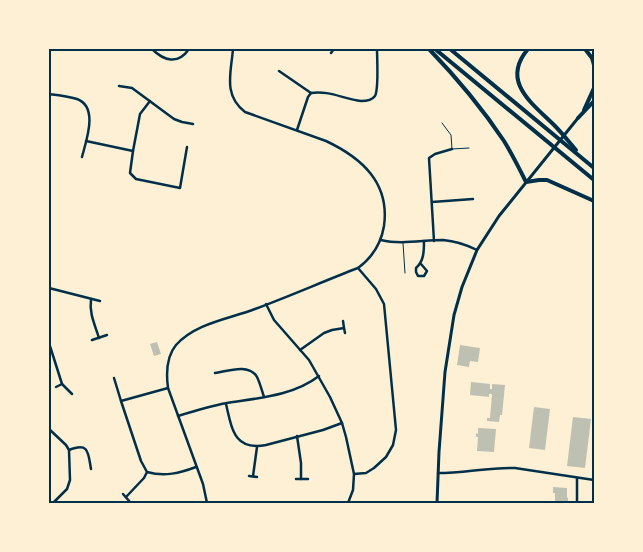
<svg xmlns="http://www.w3.org/2000/svg" width="643" height="552" viewBox="0 0 643 552" font-family="Lora,serif">
	<style>
		.building { fill: #bec0b2 }
		.lines { fill: none; stroke-linecap: round; stroke-linejoin: round }
		.service { stroke: #003049; stroke-width: 1 }
		.minor { stroke: #003049; stroke-width: 2.5 }
		.tertiary { stroke: #003049; stroke-width: 3 }
		.trunk { stroke: #003049; stroke-width: 4 }
		.neatline { fill: none; stroke: #003049; stroke-width: 2 }
	</style>
	<rect width="100%" height="100%" fill="#fdf0d5"/>
	<g class="building">
		<path d="M157 342 161 354 154 356 150 344Z"/>
		<path d="M460 345 480 348 478 362 470 361 469 367 457 365Z"/>
		<path d="M471 382 490 384V389H492V384L505 385 502 415H500L499 422 487 421V418H490L492 394H489V397L470 395Z"/>
		<path d="M534 407 550 409 545 450 529 448Z"/>
		<path d="M573 417 591 419 585 468 567 466Z"/>
		<path d="M478 428 496 429 494 452 477 451 478 437H476V433L478 434Z"/>
		<path d="M553 487 567 488V497L568 498V503L555 502V493H553Z"/>
	</g>
	<g class="lines">
		<g class="service">
			<path d="M442 123 451 135 452 149 469 148"/>
			<path d="M403 243 405 273"/>
		</g>
		<g class="minor">
			<path d="M152 49C164 61 178 65 189 49"/>
			<path d="M331 53 334 49"/>
			<path d="M279 71 311 93"/>
			<path d="M119 86 132 88 174 119 182 122 193 124"/>
			<path d="M49 94C58 95 68 96 77 99 99 107 86 141 82 157"/>
			<path d="M297 130 308 97 311 93C328 90 344 99 361 101 365 101 372 100 375 96 379 89 377 58 377 49"/>
			<path d="M86 141 133 151 140 114 150 101"/>
			<path d="M133 151 130 173 136 179 180 188 187 147"/>
			<path d="M432 202 473 199"/>
			<path d="M381 240C401 245 423 240 443 240 455 241 467 245 477 250"/>
			<path d="M434 241 429 158 435 154 452 149"/>
			<path d="M421 264 427 271 424 276H418L416 272V268C424 261 424 251 424 241"/>
			<path d="M49 288 100 301"/>
			<path d="M91 300C89 313 95 325 99 338"/>
			<path d="M266 304 274 320 309 360 330 397 342 423 346 437 354 474 353 490 348 503"/>
			<path d="M343 321 344 328 345 333"/>
			<path d="M92 340 107 335"/>
			<path d="M49 343 62 384 56 387"/>
			<path d="M300 350 324 333 332 330 344 328"/>
			<path d="M215 373C228 371 249 363 257 377 260 383 262 391 264 397"/>
			<path d="M114 378 121 401"/>
			<path d="M62 384 72 394"/>
			<path d="M168 388 121 401 141 461 147 472C165 477 180 473 196 467"/>
			<path d="M226 404C232 429 234 451 266 445L323 430 342 423"/>
			<path d="M178 416C194 411 210 406 227 403 258 398 293 396 319 376"/>
			<path d="M49 429 66 445 69 450 70 480 67 489 53 503"/>
			<path d="M297 436 301 463V479"/>
			<path d="M69 450C89 442 88 452 91 469"/>
			<path d="M438 473C464 473 490 467 515 468L594 480"/>
			<path d="M354 474 366 473 374 468 386 457 393 445 396 430 384 304 376 289 358 268"/>
			<path d="M249 476 257 477"/>
			<path d="M253 476 257 447"/>
			<path d="M577 478V503"/>
			<path d="M296 479H308"/>
			<path d="M123 494 130 502"/>
			<path d="M126 497 144 478 147 472"/>
			<path d="M207 503 203 484 168 388C166 373 166 357 176 345 196 323 229 319 255 309 290 296 324 281 358 268 373 257 381 244 384 226 390 183 362 158 326 141L245 112C223 95 231 73 233 49"/>
		</g>
		<path class="tertiary" d="M437 503 439 452 445 372 454 315 462 287 477 250 499 216 578 118"/>
		<g class="trunk">
			<path d="M429 49C457 78 482 108 504 141 512 154 519 168 526 182L539 180H547L594 201"/>
			<path d="M435 49 594 180"/>
			<path d="M450 49 594 168"/>
			<path d="M528 49C500 82 533 104 555 126 562 133 569 142 576 150"/>
			<path d="M585 49 592 58 594 65"/>
			<path d="M584 110 594 88"/>
			<path d="M578 118 594 101"/>
		</g>
	</g>
	<rect width="643" height="552" fill="none" stroke="#fdf0d5" stroke-width="100"/>
	<rect x="50" y="50" width="543" height="452" class="neatline"/>
</svg>
